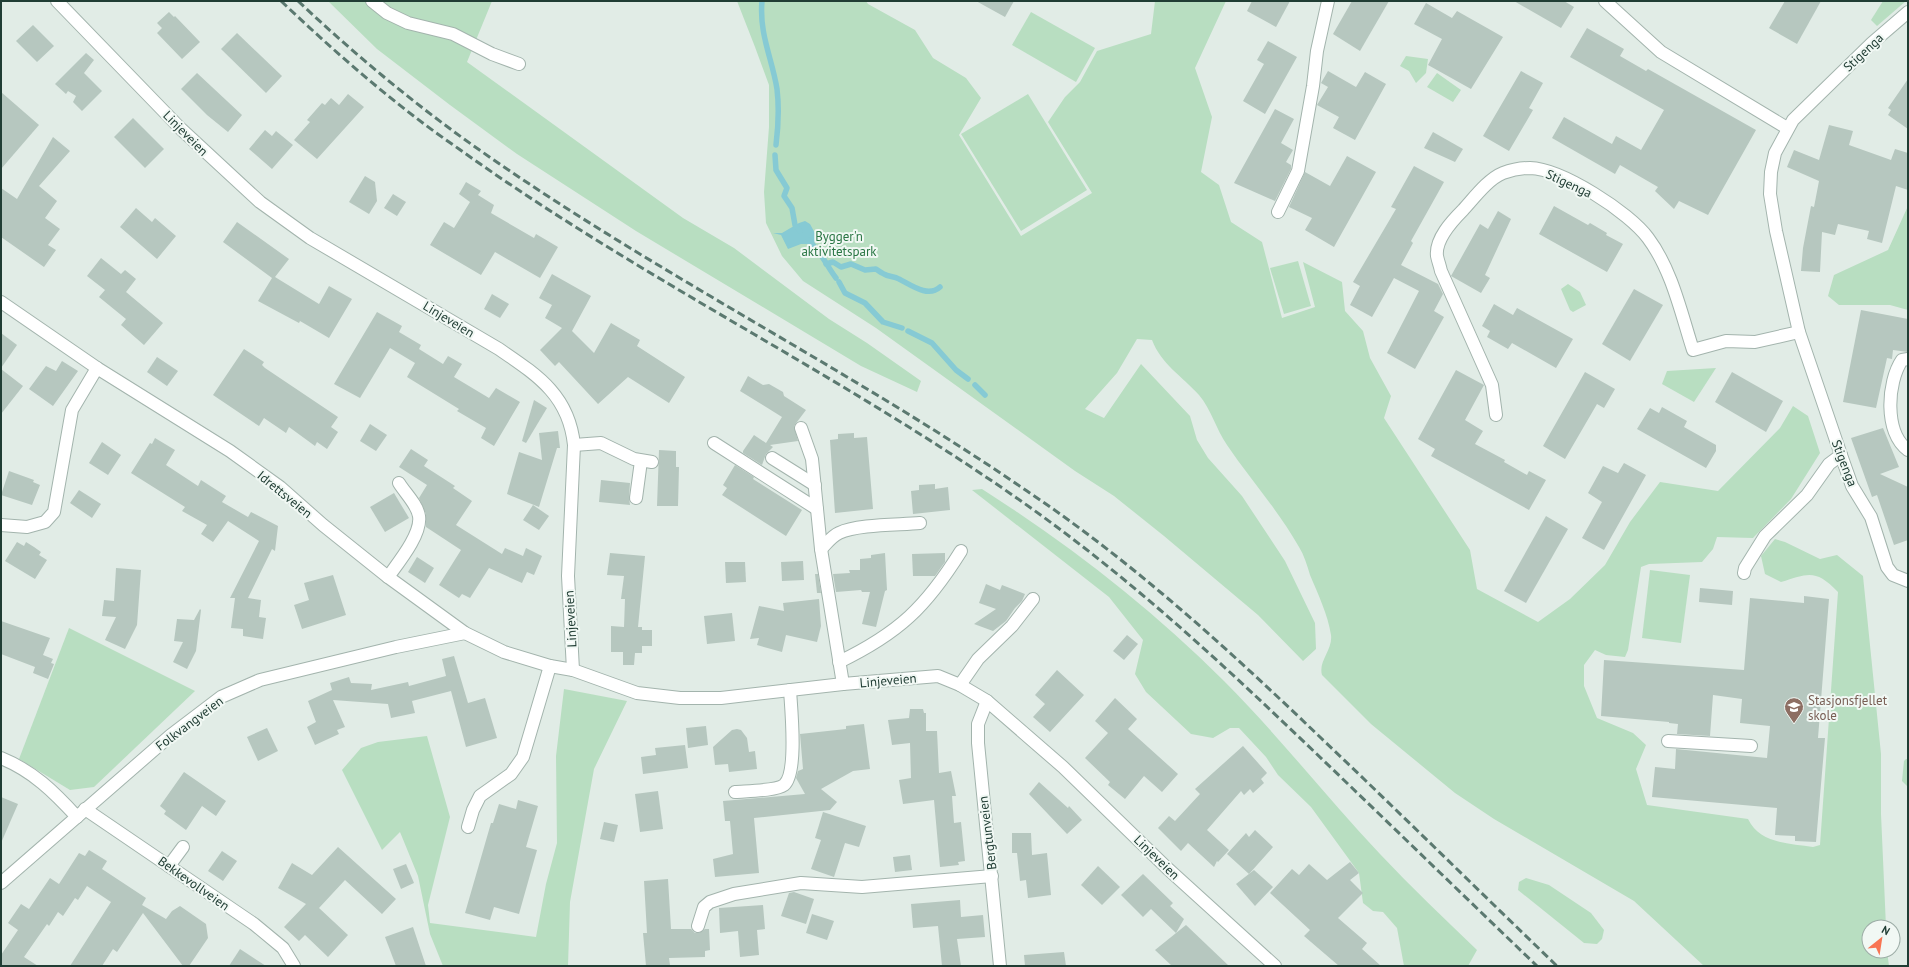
<svg xmlns="http://www.w3.org/2000/svg" width="1909" height="967" viewBox="0 0 1909 967" font-family="'PT Sans',sans-serif">
	<style>
		.green { fill: #b8dec1 }
		.water { fill: #86cad4 }
		.lines { fill: none; stroke-linecap: round; stroke-linejoin: round }
		.stream { stroke: #86cad4; stroke-width: 5.5 }
		.building { fill: #b6c7bf }
		.minor-casing { stroke: #a3b4ad; stroke-width: 14 }
		.minor { stroke: #fff; stroke-width: 12 }
		.rail { stroke: #5b7970; stroke-width: 3; stroke-dasharray: 8 4; stroke-linecap: butt }
		.labels { text-anchor: middle; stroke-width: 4; stroke-linejoin: round; paint-order: stroke }
		.street-label { font-size: 13px; fill: #203d34; stroke: #f1f8f4 }
		.park-label { font-size: 13px; fill: #297644; stroke: #f1f8f4 }
		.education-label { font-size: 13px; fill: #785e54; stroke: #f1f8f4; text-anchor: start }
	</style>
	<rect width="100%" height="100%" fill="#e1ece6"/>
	<g class="green">
		<path d="M328 1H492L467 62 683 218 734 248 829 319 867 343 921 381 917 392 861 366 636 231 517 154 450 105 377 49Z"/>
		<path d="M737 1H866L868 4 915 30 933 58 966 78 981 98 959 135 1021 236 1092 193 1048 122 1065 97 1080 82 1097 51 1151 34 1155 1H1226L1195 68 1212 117 1201 172 1219 185 1231 222 1262 242 1282 318 1315 307 1303 262 1342 282 1345 311 1363 331 1370 358 1391 396 1384 418 1470 550 1477 589 1538 622 1570 599 1605 565 1630 522 1660 482 1718 491 1780 428 1793 406 1808 416 1820 453 1791 499 1753 538 1717 537 1713 549 1702 562 1649 564 1641 567 1628 650 1625 657 1606 655 1595 650 1584 665V686L1597 718 1633 733 1646 745 1636 769 1647 805 1748 819C1760 844 1789 843 1813 847L1820 845 1838 592C1816 569 1809 573 1781 582L1765 574 1761 556 1775 539 1785 542 1820 559 1837 555 1863 576 1881 754V814L1886 927H1869V951H1887L1889 966H1704L1634 901 1494 819 1455 793 1371 724 1322 675C1318 661 1333 650 1331 635 1328 615 1318 594 1310 575 1307 565 1304 555 1299 547 1278 510 1250 479 1227 445 1216 429 1211 409 1199 395 1182 376 1161 364 1152 340L1137 339 1117 373 1085 409 1104 418 1141 364 1190 416 1197 440 1208 458 1242 496 1285 561 1315 623 1316 649 1303 661 1258 615 1164 536 1114 496 1075 471 876 328 803 281 782 256 766 223 764 192 769 127V85L755 47Z"/>
		<path d="M1883 1H1906L1877 26 1871 20Z"/>
		<path d="M1031 12 1095 48 1076 82 1012 45Z"/>
		<path d="M1406 56 1428 59 1426 73 1416 83 1409 71 1400 66Z"/>
		<path d="M1437 73 1461 90 1453 102 1427 87Z"/>
		<path d="M1028 94 1087 190 1021 231 961 134Z"/>
		<path d="M1908 206V310L1890 305H1839L1828 296 1834 275 1888 250Z"/>
		<path d="M1298 261 1311 306 1284 314 1270 268Z"/>
		<path d="M1568 284 1580 292 1586 305 1573 312 1570 310 1561 289Z"/>
		<path d="M1716 368 1694 402 1662 384 1667 371Z"/>
		<path d="M982 489C1068 544 1151 608 1224 681 1279 736 1327 798 1380 854 1411 887 1444 918 1477 950L1468 966H1404L1397 928 1383 912 1373 911 1363 903 1359 873 1311 807 1278 775 1266 757 1239 728H1230L1213 738 1191 734 1146 692 1135 674 1143 640 1109 597 972 490Z"/>
		<path d="M1650 570 1690 575 1681 643 1642 638Z"/>
		<path d="M69 628 195 691 94 787 70 790 19 759Z"/>
		<path d="M564 689 627 701 594 769 570 902 568 966H443L430 934 418 876 400 832 382 850 342 770 361 748 378 742 427 736 450 817 428 905 430 923 536 937 546 884 557 843 556 756Z"/>
		<path d="M1906 759H1908V787L1902 781 1904 761Z"/>
		<path d="M1526 878 1549 885 1591 913 1604 930 1602 939 1597 944 1584 943 1518 890 1519 882Z"/>
	</g>
	<path class="water" d="M805 221 810 224 816 235 814 244H801L788 249 781 235 773 233H782L799 223Z"/>
	<g class="lines">
		<g class="stream">
			<path d="M762 1C759 34 772 58 777 89 779 106 778 129 776 145"/>
			<path d="M775 155 776 170 787 188 784 196 792 208 795 225 800 231"/>
			<path d="M808 240C821 251 826 265 836 278"/>
			<path d="M826 264 833 262 841 267 851 264 865 270 876 269C879 271 881 273 884 274 888 277 894 276 899 279 911 285 928 298 940 287"/>
			<path d="M839 282 845 293 865 303 883 322 902 328"/>
			<path d="M908 331 932 343 956 370 968 379"/>
			<path d="M975 385 985 395"/>
		</g>
	</g>
	<g class="building">
		<path d="M976 1H1014L1005 17Z"/>
		<path d="M1252 1H1290L1276 27 1247 11Z"/>
		<path d="M1352 1H1389L1360 51 1333 34Z"/>
		<path d="M1514 1H1564L1574 7 1561 28Z"/>
		<path d="M1785 1H1821L1797 44 1769 28Z"/>
		<path d="M1426 3 1452 18 1457 11 1503 37 1471 89 1428 65 1442 39 1414 24Z"/>
		<path d="M169 12 174 17 175 16 200 42 182 59 157 33 162 28 157 23Z"/>
		<path d="M33 25 54 46 37 62 16 41Z"/>
		<path d="M1587 28 1624 49 1620 56 1646 71 1648 69 1756 130 1708 215 1679 201 1674 209 1655 191 1658 187 1620 165 1615 174 1552 138 1564 117 1612 144 1616 136 1641 150 1664 110 1570 57Z"/>
		<path d="M237 33 282 76 266 93 221 49Z"/>
		<path d="M1268 41 1297 57 1265 114 1243 101 1264 64 1257 60Z"/>
		<path d="M86 53 94 60 84 73 102 91 82 111 73 102 76 96 68 91 66 94 55 84Z"/>
		<path d="M1328 71 1356 87 1365 72 1386 84 1355 140 1333 128 1339 117 1317 105 1328 87 1321 83Z"/>
		<path d="M1521 71 1543 83 1529 108 1533 110 1509 151 1483 136Z"/>
		<path d="M197 73 242 115 228 132 207 115 181 89Z"/>
		<path d="M1908 79V129L1888 115 1891 110 1888 108Z"/>
		<path d="M1 92 39 125 1 169Z"/>
		<path d="M348 94 364 107 317 159 294 140 310 122 307 120 322 103 325 105 331 98 339 105Z"/>
		<path d="M1275 109 1294 119 1281 143 1293 150 1286 162 1291 165V169L1275 201 1234 183Z"/>
		<path d="M133 118 164 149 145 168 114 137Z"/>
		<path d="M1829 125 1853 131 1849 145 1891 160 1895 149 1908 153V190L1896 186 1882 243 1867 239 1869 231 1838 224 1835 235 1822 232 1820 272 1801 271 1803 248 1811 206 1814 207 1819 181 1787 167 1794 150 1819 160Z"/>
		<path d="M265 130 272 136 276 131 293 145 272 169 249 149Z"/>
		<path d="M1433 132 1463 149 1455 162 1424 148Z"/>
		<path d="M53 137 70 151 39 186 57 201 45 218 60 229 48 245 56 250 44 267 1 237V188L17 199Z"/>
		<path d="M1347 156 1376 172 1334 247 1305 230 1312 218 1289 207 1305 172 1330 186Z"/>
		<path d="M1414 166 1444 182 1411 241 1413 243 1401 265 1438 284 1443 294 1434 311 1444 317 1415 369 1387 353 1419 291 1394 278 1372 317 1350 305 1360 286 1353 282 1396 209 1391 207Z"/>
		<path d="M365 176 375 182 377 201 369 214 349 202Z"/>
		<path d="M466 182 481 191 478 195 494 205 491 213 534 238 536 234 558 247 540 278 495 252 481 275 430 245 444 222 454 228 470 202 459 194Z"/>
		<path d="M393 194 406 202 397 216 384 208Z"/>
		<path d="M1554 206 1588 225 1590 223 1607 233 1606 235 1623 244 1607 272 1539 234Z"/>
		<path d="M136 208 152 222 155 218 176 236 157 259 120 227Z"/>
		<path d="M1498 211 1511 219 1485 275 1490 278 1481 293 1451 276 1480 224 1488 229Z"/>
		<path d="M237 222 289 259 275 277 319 304 329 286 352 299 329 338 300 321 299 323 258 301 272 278 223 242Z"/>
		<path d="M101 258 121 274 125 270 136 279 126 292 163 323 144 345 121 325 126 319 99 297 105 290 87 276Z"/>
		<path d="M552 274 591 296 572 331 594 353 611 323 640 340 637 346 685 377 669 403 628 377 598 404 559 362 555 366 540 350 562 328 545 318 552 305 539 298Z"/>
		<path d="M1634 289 1663 305 1630 361 1602 344Z"/>
		<path d="M492 294 509 304 500 318 484 309Z"/>
		<path d="M1494 304 1513 315 1517 308 1573 339 1556 368 1512 343 1508 349 1487 337 1490 331 1482 326Z"/>
		<path d="M1861 310 1908 319V352L1893 350 1892 359 1887 358 1876 408 1843 402Z"/>
		<path d="M377 312 402 326 399 332 421 345 419 349 443 364 448 356 462 364 454 377 489 398 496 388 520 402 494 446 481 438 486 428 457 411 459 409 407 377 415 363 390 348 360 398 334 384Z"/>
		<path d="M1 333 17 345 1 368Z"/>
		<path d="M244 349 264 362 262 365 265 368 338 417 331 427 338 432 327 449 317 442 315 446 289 427 286 433 264 418 259 426 213 395Z"/>
		<path d="M157 357 178 371 167 386 147 372Z"/>
		<path d="M62 361 78 371 53 406 29 389 46 366 56 371Z"/>
		<path d="M1 369 23 386 1 414Z"/>
		<path d="M1456 370 1484 385 1465 420 1483 431 1475 444 1505 460 1504 462 1527 475 1529 471 1546 480 1529 510 1431 456 1435 449 1418 439Z"/>
		<path d="M1585 372 1615 389 1604 408 1597 404 1565 459 1543 446Z"/>
		<path d="M1732 372 1783 401 1766 432 1715 402Z"/>
		<path d="M748 376 763 385 769 384 783 392 784 396 806 410 794 426 798 441 770 445 773 447 766 454 762 465 743 453V451L754 435 766 443 782 417 740 391Z"/>
		<path d="M534 400 547 408 526 443 522 441Z"/>
		<path d="M1662 407 1687 421 1684 427 1716 445V451L1706 468 1637 429 1650 408 1659 413Z"/>
		<path d="M370 424 387 435 376 451 360 441Z"/>
		<path d="M1883 428 1899 467 1880 474 1908 487V540L1894 545 1877 495 1872 497 1851 438Z"/>
		<path d="M558 431 560 448H557L539 507 507 494 519 452 542 460 539 433Z"/>
		<path d="M854 433V438L867 437 873 509 835 513 830 440 838 439V434Z"/>
		<path d="M155 438 175 450 166 465 198 486 201 480 226 496 222 502 248 517 251 512 278 526 275 551 272 549 248 598 261 600 259 617 266 618 263 639 243 636V629L231 628 235 598H230L259 541 228 521 213 542 201 534 207 525 182 511 185 507 131 473 150 443 152 444Z"/>
		<path d="M102 442 121 455 108 475 89 463Z"/>
		<path d="M411 449 428 460 424 466 455 486 453 488 472 501 456 525 502 554 505 548 523 556 526 548 542 556 534 575 527 572 522 583 489 568 470 598 462 594 459 598 439 585 461 550 426 527V514L419 498 427 485 399 467Z"/>
		<path d="M659 450 676 451V467H679L678 506H657Z"/>
		<path d="M1624 463 1646 475 1604 550 1582 538 1602 502 1588 493 1603 466 1618 473Z"/>
		<path d="M735 465 754 477 753 479 802 510 786 536 722 495 727 488 723 485Z"/>
		<path d="M9 471 34 480 33 482 40 485 32 505 1 495Z"/>
		<path d="M601 480 630 483 629 497 630 505 599 502Z"/>
		<path d="M935 484V489L948 487 950 510 913 514 911 491 919 490V485Z"/>
		<path d="M79 490 101 504 92 518 70 503Z"/>
		<path d="M394 493 409 518 385 532 370 507Z"/>
		<path d="M533 505 549 516 539 530 523 520Z"/>
		<path d="M1546 516 1568 529 1526 603 1504 591Z"/>
		<path d="M17 542 24 546 26 542 34 547 41 552 39 555 47 560 35 579 5 561Z"/>
		<path d="M610 553 645 556 638 627H642V630H652V646H642V653H635L634 665H623V652H611V626L624 627 625 599H621L624 576 607 575Z"/>
		<path d="M885 553 887 590 885 591 876 627 862 624 870 592H862L861 590 836 592 833 574 850 573 849 570H860V559L871 558V555Z"/>
		<path d="M945 553V562L935 576H913L912 554Z"/>
		<path d="M417 557 434 568 425 583 408 572Z"/>
		<path d="M803 561 804 580 782 581 781 562Z"/>
		<path d="M725 562H745L746 582 726 583Z"/>
		<path d="M116 568 141 570 137 625 125 649 105 640 116 617 102 616 104 600 114 601Z"/>
		<path d="M815 574H818L821 593H817Z"/>
		<path d="M333 575 346 615 302 629 294 605 309 600 304 583Z"/>
		<path d="M986 584 1000 590 1002 585 1025 594 1022 601 1015 608 1006 621 993 631 974 624 996 609 979 603Z"/>
		<path d="M1700 588 1733 591 1732 605 1699 602Z"/>
		<path d="M1804 596 1829 599 1818 738H1825L1816 842 1795 841V836L1775 835 1777 808 1652 797 1655 767 1675 769 1676 749 1767 758 1770 726 1740 723 1742 699 1713 695 1710 736 1677 734 1678 724 1669 723V722L1601 716 1604 660 1744 670 1750 598 1804 603Z"/>
		<path d="M819 599 821 626 817 642 786 635 782 652 757 645 759 638 750 639 759 606 784 611 783 603Z"/>
		<path d="M200 609 201 610 196 651 187 669 173 662 183 642 174 641 177 619 194 620Z"/>
		<path d="M732 613 735 641 707 644 704 616Z"/>
		<path d="M1 621 50 638 43 655 53 659 51 663 54 664 48 679 33 673 35 667 1 654Z"/>
		<path d="M1127 635 1138 644 1124 660 1113 651Z"/>
		<path d="M454 656 468 703 485 698 497 738 466 747 451 691 412 701 415 713 391 718 388 704 333 700 345 727 337 730 339 734 315 745 307 727 316 722 308 701 332 690 330 683 349 677 351 683 372 684 371 690 408 682 409 686 446 676 442 659Z"/>
		<path d="M1057 670 1084 695 1050 732 1033 717 1045 704 1035 695Z"/>
		<path d="M1115 698 1137 719 1128 729 1178 774 1162 792 1144 776 1125 799 1108 785 1110 782 1085 758 1108 733 1095 721Z"/>
		<path d="M910 709H923L924 713H926V731H937L939 773 951 771 956 796H952L954 823 961 822 965 861 958 862 959 865 940 867 934 800 903 804 899 780 911 778 910 743 892 745 888 720 909 718Z"/>
		<path d="M864 724 870 769 853 771 821 789 837 802 830 810 754 818 759 873 715 877 713 859 733 854 730 821H725L723 801 805 794 796 778 798 771 803 769 800 734 846 729V726Z"/>
		<path d="M706 726 708 745 688 748 686 728Z"/>
		<path d="M267 728 278 751 258 761 247 737Z"/>
		<path d="M737 729 741 730 747 738 749 752 755 751 757 769 729 772 728 764 715 765 713 747 732 730Z"/>
		<path d="M685 745 688 768 643 774 641 757 656 755 655 748Z"/>
		<path d="M1243 746 1267 773 1261 779 1264 783 1253 793 1250 789 1244 795 1241 791 1207 830 1229 850 1218 862 1217 861 1214 867 1188 843 1181 851 1158 828 1169 816 1175 821 1200 794 1195 789Z"/>
		<path d="M184 772 226 801 216 816 202 806 186 830 164 814 166 811 160 806Z"/>
		<path d="M1039 782 1068 808 1069 806 1082 820 1067 834 1029 794Z"/>
		<path d="M658 791 663 829 640 832 635 794Z"/>
		<path d="M1 797 18 804 1 843Z"/>
		<path d="M518 800 538 806 526 847 537 850 519 914 494 907 490 920 465 913 491 823H493L499 804 516 809Z"/>
		<path d="M823 812 866 826 859 847 845 843 834 877 811 869 821 840 815 838Z"/>
		<path d="M604 822 618 825 614 842 600 839Z"/>
		<path d="M1255 830 1273 847 1249 874 1227 854 1246 833 1249 837Z"/>
		<path d="M1012 833H1031L1032 855 1047 853 1051 895 1028 898 1026 880 1020 881 1017 853H1012Z"/>
		<path d="M338 847 396 899 382 914 345 880 319 908 348 935 328 957 305 935 299 941 284 927 306 904 278 888 292 863 312 875Z"/>
		<path d="M89 850 107 861 102 869 146 898 142 905 166 919 172 911 180 906 206 924 208 938 189 966H183L143 913 117 952 113 949 102 966H70L111 902 87 886 78 900 75 898 63 916 58 912 49 926 47 924 24 957 38 966H1V955L18 930 8 923 21 904 29 909 50 878 59 884 79 853 85 856Z"/>
		<path d="M222 851 237 861 223 881 208 871Z"/>
		<path d="M910 855 912 870 895 872 893 857Z"/>
		<path d="M1350 862 1359 873 1350 880 1363 893 1338 918 1367 943 1362 949 1381 966H1339L1304 936 1310 930 1270 893 1292 869 1299 875 1309 864 1327 880Z"/>
		<path d="M406 864 414 883 401 889 393 869Z"/>
		<path d="M1098 866 1120 887 1102 905 1081 885Z"/>
		<path d="M1254 870 1273 887 1255 906 1236 884Z"/>
		<path d="M1143 874 1173 903 1170 906 1184 919 1176 933 1151 909 1143 917 1121 895Z"/>
		<path d="M668 879 671 929H691L695 933H699L705 929H709L710 950 705 951V957L669 958 670 965 646 966 643 933H647L644 881Z"/>
		<path d="M794 892 814 899 806 924 781 916 789 893Z"/>
		<path d="M960 900 961 917 983 915 985 937 957 939 961 966H942L938 926 913 928 911 904Z"/>
		<path d="M763 905 765 929 757 930 759 955 740 957 738 931 720 933 719 908Z"/>
		<path d="M812 914 834 921 827 940 806 933Z"/>
		<path d="M1186 925 1229 966H1172L1155 950Z"/>
		<path d="M413 927 426 966H396L385 937Z"/>
		<path d="M240 949 266 966H229Z"/>
		<path d="M1064 952 1066 966H1025L1024 955Z"/>
	</g>
	<g class="lines">
		<defs>
			<g id="minor">
				<path d="M57 1 181 129 260 202 310 238 499 349C537 375 569 395 574 445L568 576 573 670"/>
				<path d="M372 1 387 13 408 23 453 34 492 54 519 64"/>
				<path d="M1605 1 1661 52 1787 128"/>
				<path d="M1908 12 1872 43 1793 120 1775 153 1771 172 1770 194 1776 231 1799 332 1841 455 1852 486 1871 517 1887 567 1893 575 1908 581"/>
				<path d="M1278 212 1298 171 1313 86 1317 51 1328 1"/>
				<path d="M1 302 97 368 230 451 280 487 323 525 388 577 465 633 504 652 550 666 573 670 637 693 680 698H721L843 684 938 676 960 685 987 701 1063 767 1167 868 1275 966"/>
				<path d="M1908 359 1902 360C1887 382 1884 433 1908 450"/>
				<path d="M1496 415 1492 385 1441 271C1440 266 1438 261 1437 256 1435 239 1452 221 1463 210 1474 198 1488 179 1503 173 1511 170 1521 168 1530 168 1562 169 1629 212 1648 238 1672 270 1681 313 1693 350L1726 341 1755 342 1799 332"/>
				<path d="M801 428 812 459 821 549 843 684"/>
				<path d="M714 443 817 509"/>
				<path d="M574 445 601 443 634 459 652 462"/>
				<path d="M772 458 815 485"/>
				<path d="M636 498 641 461"/>
				<path d="M1 525 27 527 45 522 54 512 72 410 97 368"/>
				<path d="M821 549C827 543 832 536 839 533 857 524 900 525 920 523"/>
				<path d="M1744 573 1745 568 1765 536 1807 495 1829 464 1841 455"/>
				<path d="M388 577C398 563 422 534 419 516 417 504 405 493 399 483"/>
				<path d="M839 662C899 633 926 607 961 551"/>
				<path d="M960 685 978 659 1012 626 1033 599"/>
				<path d="M987 701 978 724V743L1000 966"/>
				<path d="M1668 741 1751 746"/>
				<path d="M1 758C33 771 54 792 77 817"/>
				<path d="M735 792C745 791 776 791 784 785 798 773 791 708 790 690"/>
				<path d="M85 809 254 924 283 948 294 966"/>
				<path d="M468 827 473 810 480 796 511 774 523 757 550 666"/>
				<path d="M169 866 183 847"/>
				<path d="M1 883 171 735 221 697 260 680 396 647 465 633"/>
				<path d="M698 926 704 907 710 902 734 894 801 883 862 887 992 876"/>
			</g>
		</defs>
		<use href="#minor" class="minor-casing"/>
		<use href="#minor" class="minor"/>
		<g class="rail">
			<path d="M281 1C337 54 395 105 459 149 639 278 840 374 1021 501 1132 579 1226 667 1324 761 1395 829 1466 898 1537 966"/>
			<path d="M298 1C350 50 406 97 464 139 644 268 845 366 1027 491 1134 563 1228 649 1321 738 1400 813 1478 890 1557 966"/>
		</g>
	</g>
	<defs>
		<symbol id="school-pin" viewBox="-11 -11 22 30"><path d="M0 17L-7.5 6A9.5 9.5 0 1 1 7.5 6Z" fill="#8d6e63" stroke="#f1f8f4"/><path d="M0-5L7-2L0 1L-7-2ZM-4 1L0 2.5L4 1V4Q0 6-4 4Z" fill="#fff"/></symbol>
	</defs>
	<g fill-rule="evenodd">
		<use href="#school-pin" x="1783" y="696" width="22" height="30"/>
	</g>
	<g class="labels">
		<g class="street-label">
			<text transform="translate(1863 52) rotate(-43)" y="5">Stigenga</text>
			<text transform="translate(186 133) rotate(45)" y="5">Linjeveien</text>
			<text transform="translate(1569 183) rotate(25)" y="5">Stigenga</text>
			<text transform="translate(449 319) rotate(31)" y="5">Linjeveien</text>
			<text transform="translate(1845 463) rotate(69)" y="5">Stigenga</text>
			<text transform="translate(285 494) rotate(39)" y="5">Idrettsveien</text>
			<text transform="translate(570 619) rotate(-93)" y="5">Linjeveien</text>
			<text transform="translate(888 680) rotate(-5)" y="5">Linjeveien</text>
			<text transform="translate(189 723) rotate(-37)" y="5">Folkvangveien</text>
			<text transform="translate(987 833) rotate(-97)" y="5">Bergtunveien</text>
			<text transform="translate(1157 857) rotate(44)" y="5">Linjeveien</text>
			<text transform="translate(194 883) rotate(35)" y="5">Bekkevollveien</text>
		</g>
		<g class="park-label">
			<text x="839" y="241">Bygger'n<tspan x="839" dy="15">aktivitetspark</tspan></text>
		</g>
		<g class="education-label">
			<text x="1808" y="705">Stasjonsfjellet<tspan x="1808" dy="15">skole</tspan></text>
		</g>
	</g>
	<rect width="1909" height="967" fill="none" stroke="#203d34" stroke-width="4"/>
	<g transform="translate(1881 939) rotate(30)"><circle r="19" fill="#f1f8f4" stroke="#9dada7"/>
	<path d="M0-3L7 15L0 10L-7 15Z" fill="#f87553"/>
	<text y="-6" font-size="11" font-weight="bold" text-anchor="middle" fill="#203d34">N</text>
	</g>
</svg>
